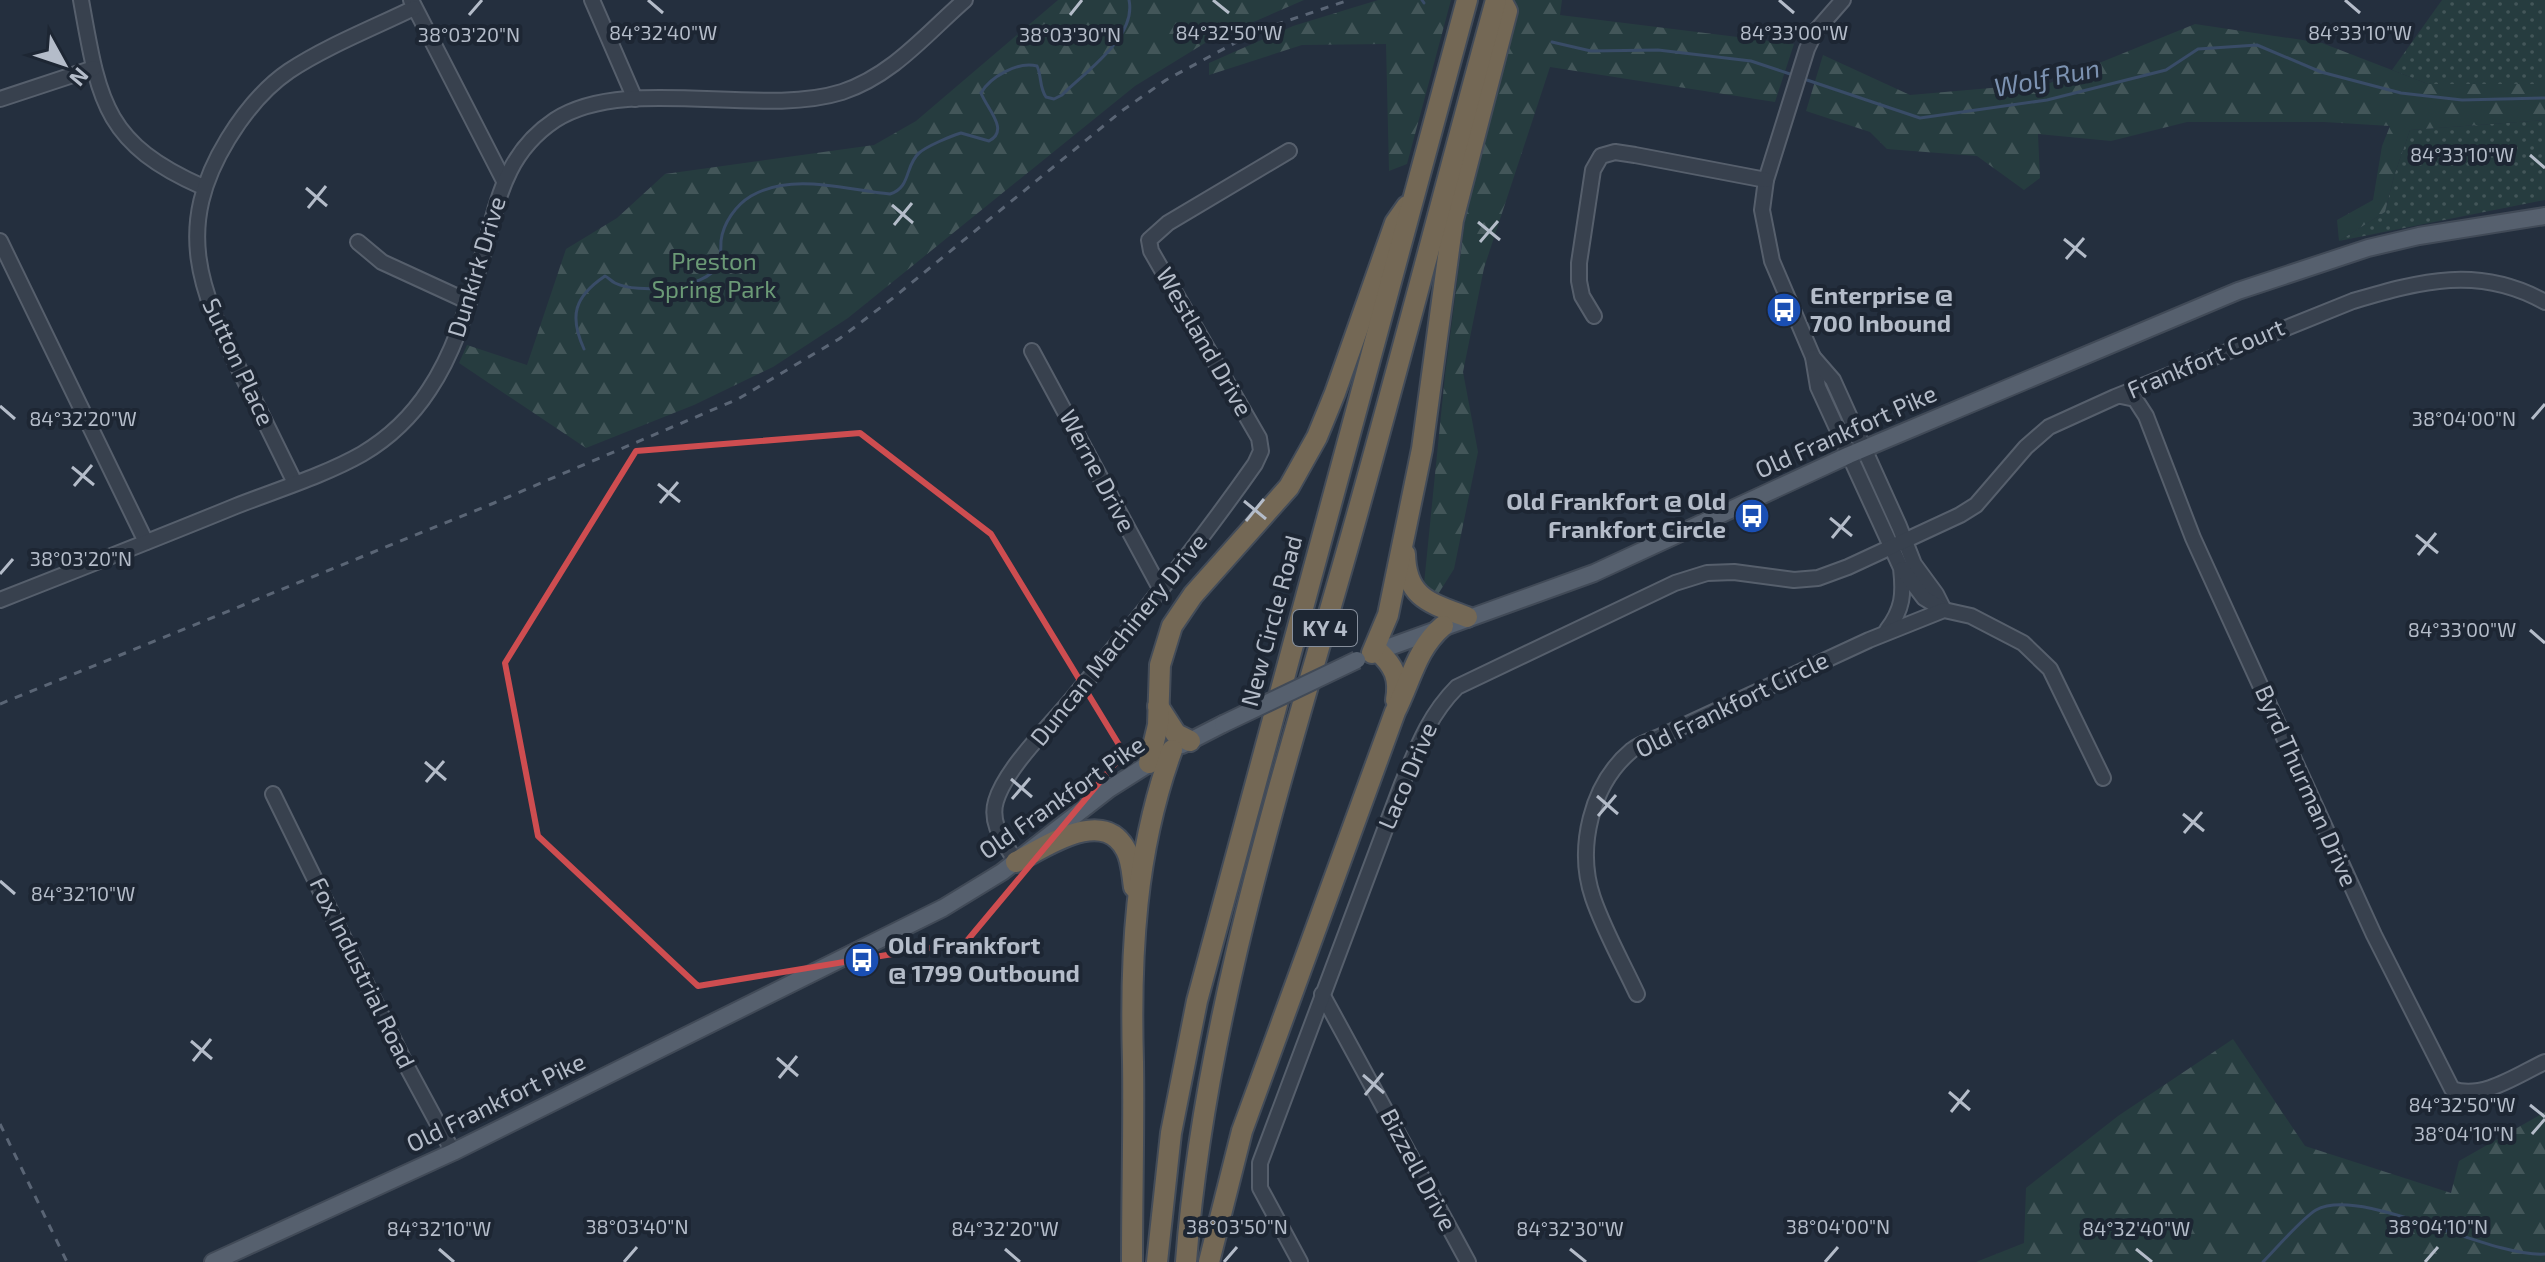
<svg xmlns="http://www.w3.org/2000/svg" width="2545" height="1262" viewBox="0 0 2545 1262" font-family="'Exo 2',sans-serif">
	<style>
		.grass { fill: url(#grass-dots) }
		.forest { fill: url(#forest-firs) }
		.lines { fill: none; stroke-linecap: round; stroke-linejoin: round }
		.stream { stroke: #394c67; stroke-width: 3 }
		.minor-casing { stroke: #565f6c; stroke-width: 18 }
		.major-casing { stroke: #414a57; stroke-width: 20 }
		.highway-casing { stroke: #434c59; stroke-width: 24 }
		.minor { stroke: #38414e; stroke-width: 14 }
		.major { stroke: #56606e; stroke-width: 16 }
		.highway { stroke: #746855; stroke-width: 20 }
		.rail { stroke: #5a6575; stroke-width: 3; stroke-dasharray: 8 8; stroke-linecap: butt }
		.major-bridge-casing { stroke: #414a57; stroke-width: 20; stroke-linecap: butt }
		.major-bridge { stroke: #56606e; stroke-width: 16 }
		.marked { fill: none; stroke: #ce4d50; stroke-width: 6; stroke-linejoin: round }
		.ticks { fill: none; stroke: #b4bcc9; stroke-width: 3 }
		.labels { text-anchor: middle; stroke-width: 8; stroke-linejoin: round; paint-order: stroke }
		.shield { fill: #1d2633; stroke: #878f9c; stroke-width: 2 }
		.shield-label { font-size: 22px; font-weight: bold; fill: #b4bcc9 }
		.park-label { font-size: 24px; fill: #6b9a76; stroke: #1d2633 }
		.street-label { font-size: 24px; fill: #b4bcc9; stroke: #1d2633 }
		.poi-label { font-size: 24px; font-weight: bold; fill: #b4bcc9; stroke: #1d2633; text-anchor: start }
		.water-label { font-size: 26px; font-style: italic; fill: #7c92b1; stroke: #1d2633 }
		.ticks-label { font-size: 20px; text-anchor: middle; fill: #b4bcc9; stroke: #1d2633; stroke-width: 8; stroke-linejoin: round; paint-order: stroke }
	</style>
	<defs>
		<pattern id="grass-dots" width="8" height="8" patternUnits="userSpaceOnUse" patternTransform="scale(2)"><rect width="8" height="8" fill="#263c3f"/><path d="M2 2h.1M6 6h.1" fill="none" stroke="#435659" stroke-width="1.8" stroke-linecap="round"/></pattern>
		<pattern id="forest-firs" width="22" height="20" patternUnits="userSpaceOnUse" patternTransform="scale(2)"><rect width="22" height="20" fill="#263c3f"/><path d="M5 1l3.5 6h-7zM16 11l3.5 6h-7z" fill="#435659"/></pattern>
	</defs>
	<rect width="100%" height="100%" fill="#242f3e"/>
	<g class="grass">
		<path d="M2442 0H2545V84H2428L2392 70Z"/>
		<path d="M2545 120V200L2339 241 2385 212 2394 176 2410 130Z"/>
	</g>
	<g class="forest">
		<path d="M1058 0H1304L1205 43 1135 86 848 318 773 367 694 405 586 448 459 363 467 345 527 365 566 249 617 218 665 174 874 145 916 121Z"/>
		<path d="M1378 0H1451L1407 164 1389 171 1386 44 1302 45 1209 75V63L1293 26Z"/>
		<path d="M1512 0H1562L1560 15 1794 44 1775 102 1550 67 1484 268 1463 372 1478 452 1454 569 1435 599 1424 584 1445 375 1473 158Z"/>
		<path d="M2195 24 2322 43 2428 84H2545V120L2410 130 2394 176 2385 212 2339 241 2337 220 2373 200 2382 146 2390 126 2324 122H2187L2111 141 2038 134 2040 178 2024 190 1977 156 1887 149 1870 132 1806 111 1823 55 1910 95 2050 83Z"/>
		<path d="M2233 1039 2305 1146 2451 1193 2459 1161 2545 1112V1262H1976L2024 1243 2026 1188 2118 1116Z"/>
	</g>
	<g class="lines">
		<g class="stream">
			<path d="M1422 0 1424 3"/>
			<path d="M1552 42 1591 51 1658 50 1751 61 1793 75"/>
			<path d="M1804 79 1920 118 2047 100 2166 70 2198 49 2257 45 2321 72 2401 93 2462 100 2545 98"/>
			<path d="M584 349C569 316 574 297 605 276 609 278 611 281 615 283 637 294 706 290 718 265 721 257 721 249 721 241 723 223 736 205 751 196 793 172 846 190 890 194 911 188 905 165 919 153 927 146 951 136 961 133L989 141C1010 130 987 109 981 93 990 77 1018 61 1037 66 1042 77 1039 87 1046 97L1054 99 1062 95C1085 72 1137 37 1129 0"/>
			<path d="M2263 1262C2276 1249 2301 1219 2316 1210 2361 1185 2490 1258 2545 1254"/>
		</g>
		<defs>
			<g id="minor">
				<path d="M81 0C99 100 103 143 203 187"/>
				<path d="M411 0 504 181"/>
				<path d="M592 0 635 99"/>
				<path d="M1843 0 1815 32 1807 49 1766 180 1762 210 1772 261 1813 357 1818 387 1901 568C1904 594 1903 609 1887 630"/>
				<path d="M0 99 94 68"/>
				<path d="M0 241 146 542"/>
				<path d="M358 242 382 262 469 302"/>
				<path d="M1594 316 1582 296 1579 281V263L1593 170 1601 156 1615 152 1635 155 1766 180"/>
				<path d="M1032 351 1161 590"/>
				<path d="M1813 357 1833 380 1899 526 1914 564 1936 594 1944 610"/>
				<path d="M2121 396 2135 399 2146 416 2193 538 2374 935 2452 1089C2483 1100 2517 1075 2545 1062"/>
				<path d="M295 483C277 446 259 410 241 373 199 289 174 227 228 139 244 113 264 88 289 71 327 46 373 28 414 8"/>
				<path d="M1902 569 1924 598 1944 610"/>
				<path d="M0 600C79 569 158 538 236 506 277 490 325 475 362 454 389 438 412 416 429 390 458 347 470 296 485 247 499 196 507 152 555 120 626 74 759 118 842 92 893 75 926 34 965 0"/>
				<path d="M273 794 405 1063 453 1152"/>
				<path d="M1016 862C1005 843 989 824 996 801 1006 767 1053 723 1076 694 1138 619 1199 544 1255 464L1261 451 1259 438 1151 251 1149 240 1168 223 1289 151"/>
				<path d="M1322 994 1468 1262"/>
				<path d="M1637 994C1622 962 1604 930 1593 898 1576 848 1591 784 1632 750 1641 743 1655 739 1666 734L1869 640 1944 610 1971 616 2023 643 2050 669 2103 778"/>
				<path d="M1300 1262 1260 1188V1163L1402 784C1417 748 1429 715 1457 687L1675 583 1707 573 1734 572 1794 580 1818 578 1848 567 1960 515 1976 505 2026 447 2049 427 2115 397 2353 301C2421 281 2479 265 2545 302"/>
			</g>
			<g id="major">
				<path d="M1370 654 1594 573 1849 455 2238 291 2368 248 2419 236 2545 216"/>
				<path d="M1182 745 1223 724"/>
				<path d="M213 1262 453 1152 943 908 1002 872 1109 789 1158 758"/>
			</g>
			<g id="highway">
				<path d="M1405 554C1406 598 1430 603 1467 617"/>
				<path d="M1378 651C1394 666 1400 678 1396 700"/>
				<path d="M1372 653 1388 615 1422 449 1453 220 1507 11 1501 0"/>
				<path d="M1158 706 1176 734 1190 741"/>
				<path d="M1149 763 1158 725 1160 665 1172 626 1193 595 1289 487 1317 437 1335 393 1395 223 1407 206"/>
				<path d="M1016 862C1046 847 1103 806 1126 850 1132 861 1132 875 1134 887"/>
				<path d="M1132 1262C1132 1195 1134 1128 1133 1062 1130 956 1135 851 1172 750"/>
				<path d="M1157 1262 1171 1133 1197 1001 1467 0"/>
				<path d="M1186 1262C1204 1025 1277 795 1342 568 1396 379 1444 189 1496 0"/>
				<path d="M1209 1262 1242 1131 1395 712C1411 681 1416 649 1443 626"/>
			</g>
		</defs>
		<use href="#minor" class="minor-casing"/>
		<use href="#major" class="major-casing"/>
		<use href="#highway" class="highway-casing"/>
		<use href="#minor" class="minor"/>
		<use href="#major" class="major"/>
		<use href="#highway" class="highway"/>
		<g class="rail">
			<path d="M0 704 494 503 738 399 839 339 893 298 1123 110 1166 80 1257 31 1349 0"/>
			<path d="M0 1124 67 1262"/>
		</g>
		<defs>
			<path id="major-bridge" d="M1223 724 1357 660"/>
		</defs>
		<use href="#major-bridge" class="major-bridge-casing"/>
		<use href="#major-bridge" class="major-bridge"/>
	</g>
	<path class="marked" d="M860 433 991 534 1124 753 966 942 698 986 538 836 505 663 636 451Z"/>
	<path class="ticks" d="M648 0 663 13M1213 0 1229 13M1779 0 1794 13M2345 0 2360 13M469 15 482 0M1070 15 1082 0M2530 155 2545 168M306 188 327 206M892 205 913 223M308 208 326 186M1478 222 1500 240M894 225 912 203M2064 239 2086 257M1480 242 1498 221M2066 259 2084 238M0 406 15 419M2532 419 2545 404M72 467 94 485M658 484 680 502M74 486 92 465M1244 501 1266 519M660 503 678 482M1830 518 1852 536M1246 521 1264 499M2416 535 2438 553M1832 538 1850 516M2418 555 2436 533M0 574 13 559M2530 630 2545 643M425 762 446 780M1011 779 1032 797M426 782 444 761M1597 796 1618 814M1012 799 1030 778M2183 814 2204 831M1598 816 1616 795M2184 833 2202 812M0 881 15 894M191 1041 212 1059M777 1058 798 1076M193 1061 211 1039M1363 1075 1384 1093M779 1078 797 1056M1949 1092 1970 1110M1365 1095 1383 1073M2530 1105 2545 1117M1951 1112 1969 1090M2532 1134 2545 1119M439 1249 454 1262M1005 1249 1020 1262M1570 1249 1586 1262M2136 1249 2152 1262M624 1262 637 1247M1224 1262 1237 1247M1825 1262 1838 1247M2425 1262 2438 1247"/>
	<defs>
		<symbol id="bus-disc" viewBox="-11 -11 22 22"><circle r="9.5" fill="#1a4fb4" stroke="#1d2633"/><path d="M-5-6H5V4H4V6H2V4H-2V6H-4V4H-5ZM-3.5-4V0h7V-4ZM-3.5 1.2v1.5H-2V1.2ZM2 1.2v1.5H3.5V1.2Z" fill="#fff"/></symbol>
	</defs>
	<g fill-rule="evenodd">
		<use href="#bus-disc" x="1764" y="290" width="40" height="40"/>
		<use href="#bus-disc" x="1732" y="496" width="40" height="40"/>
		<use href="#bus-disc" x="842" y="940" width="40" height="40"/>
	</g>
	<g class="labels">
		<rect class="shield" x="1293" y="610" width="64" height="36" rx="6"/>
		<g class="shield-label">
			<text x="1325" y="636">KY 4</text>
		</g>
		<g class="park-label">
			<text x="714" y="270">Preston<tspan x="714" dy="28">Spring Park</tspan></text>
		</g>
		<g class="street-label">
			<text transform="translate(477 267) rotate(-73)" y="8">Dunkirk Drive</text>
			<text transform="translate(1204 342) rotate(60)" y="8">Westland Drive</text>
			<text transform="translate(2206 359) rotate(-23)" y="8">Frankfort Court</text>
			<text transform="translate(238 362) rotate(65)" y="8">Sutton Place</text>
			<text transform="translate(1846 432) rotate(-24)" y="8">Old Frankfort Pike</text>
			<text transform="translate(1097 471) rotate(62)" y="8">Werne Drive</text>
			<text transform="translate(1272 621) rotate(-75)" y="8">New Circle Road</text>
			<text transform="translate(1119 640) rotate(-51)" y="8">Duncan Machinery Drive</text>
			<text transform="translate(1732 705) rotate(-26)" y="8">Old Frankfort Circle</text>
			<text transform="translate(1408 776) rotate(-67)" y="8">Laco Drive</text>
			<text transform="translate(2306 786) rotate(66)" y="8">Byrd Thurman Drive</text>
			<text transform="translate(1062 798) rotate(-35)" y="8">Old Frankfort Pike</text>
			<text transform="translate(362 973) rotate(64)" y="8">Fox Industrial Road</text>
			<text transform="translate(496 1103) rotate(-26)" y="8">Old Frankfort Pike</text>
			<text transform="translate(1418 1170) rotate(62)" y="8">Bizzell Drive</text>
		</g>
		<g class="poi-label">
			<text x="1810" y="304">Enterprise @<tspan x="1810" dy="28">700 Inbound</tspan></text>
			<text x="1726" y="510" text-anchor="end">Old Frankfort @ Old<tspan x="1726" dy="28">Frankfort Circle</tspan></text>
			<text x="888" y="954">Old Frankfort<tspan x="888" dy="28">@ 1799 Outbound</tspan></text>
		</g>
		<g class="water-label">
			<text transform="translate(2047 78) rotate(-11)" y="9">Wolf Run</text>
		</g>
	</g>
	<g class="ticks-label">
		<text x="663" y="40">84°32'40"W</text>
		<text x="1794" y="40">84°33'00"W</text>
		<text x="1229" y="40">84°32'50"W</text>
		<text x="2360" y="40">84°33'10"W</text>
		<text x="469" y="42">38°03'20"N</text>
		<text x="1070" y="42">38°03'30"N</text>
		<text x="2462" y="162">84°33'10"W</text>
		<text x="2464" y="426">38°04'00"N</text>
		<text x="83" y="426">84°32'20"W</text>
		<text x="81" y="566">38°03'20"N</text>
		<text x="2462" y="637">84°33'00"W</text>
		<text x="83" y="901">84°32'10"W</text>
		<text x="2462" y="1112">84°32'50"W</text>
		<text x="2464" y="1141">38°04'10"N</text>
		<text x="637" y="1234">38°03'40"N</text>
		<text x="1237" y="1234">38°03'50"N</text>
		<text x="1838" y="1234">38°04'00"N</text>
		<text x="2438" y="1234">38°04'10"N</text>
		<text x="439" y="1236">84°32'10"W</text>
		<text x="1005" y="1236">84°32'20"W</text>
		<text x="1570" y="1236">84°32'30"W</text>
		<text x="2136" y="1236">84°32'40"W</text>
	</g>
	<g transform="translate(64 64) rotate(130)" stroke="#1d2633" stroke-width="6" paint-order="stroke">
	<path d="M0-6L14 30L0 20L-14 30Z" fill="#b4bcc9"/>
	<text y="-12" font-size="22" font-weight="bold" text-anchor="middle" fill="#b4bcc9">N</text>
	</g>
</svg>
